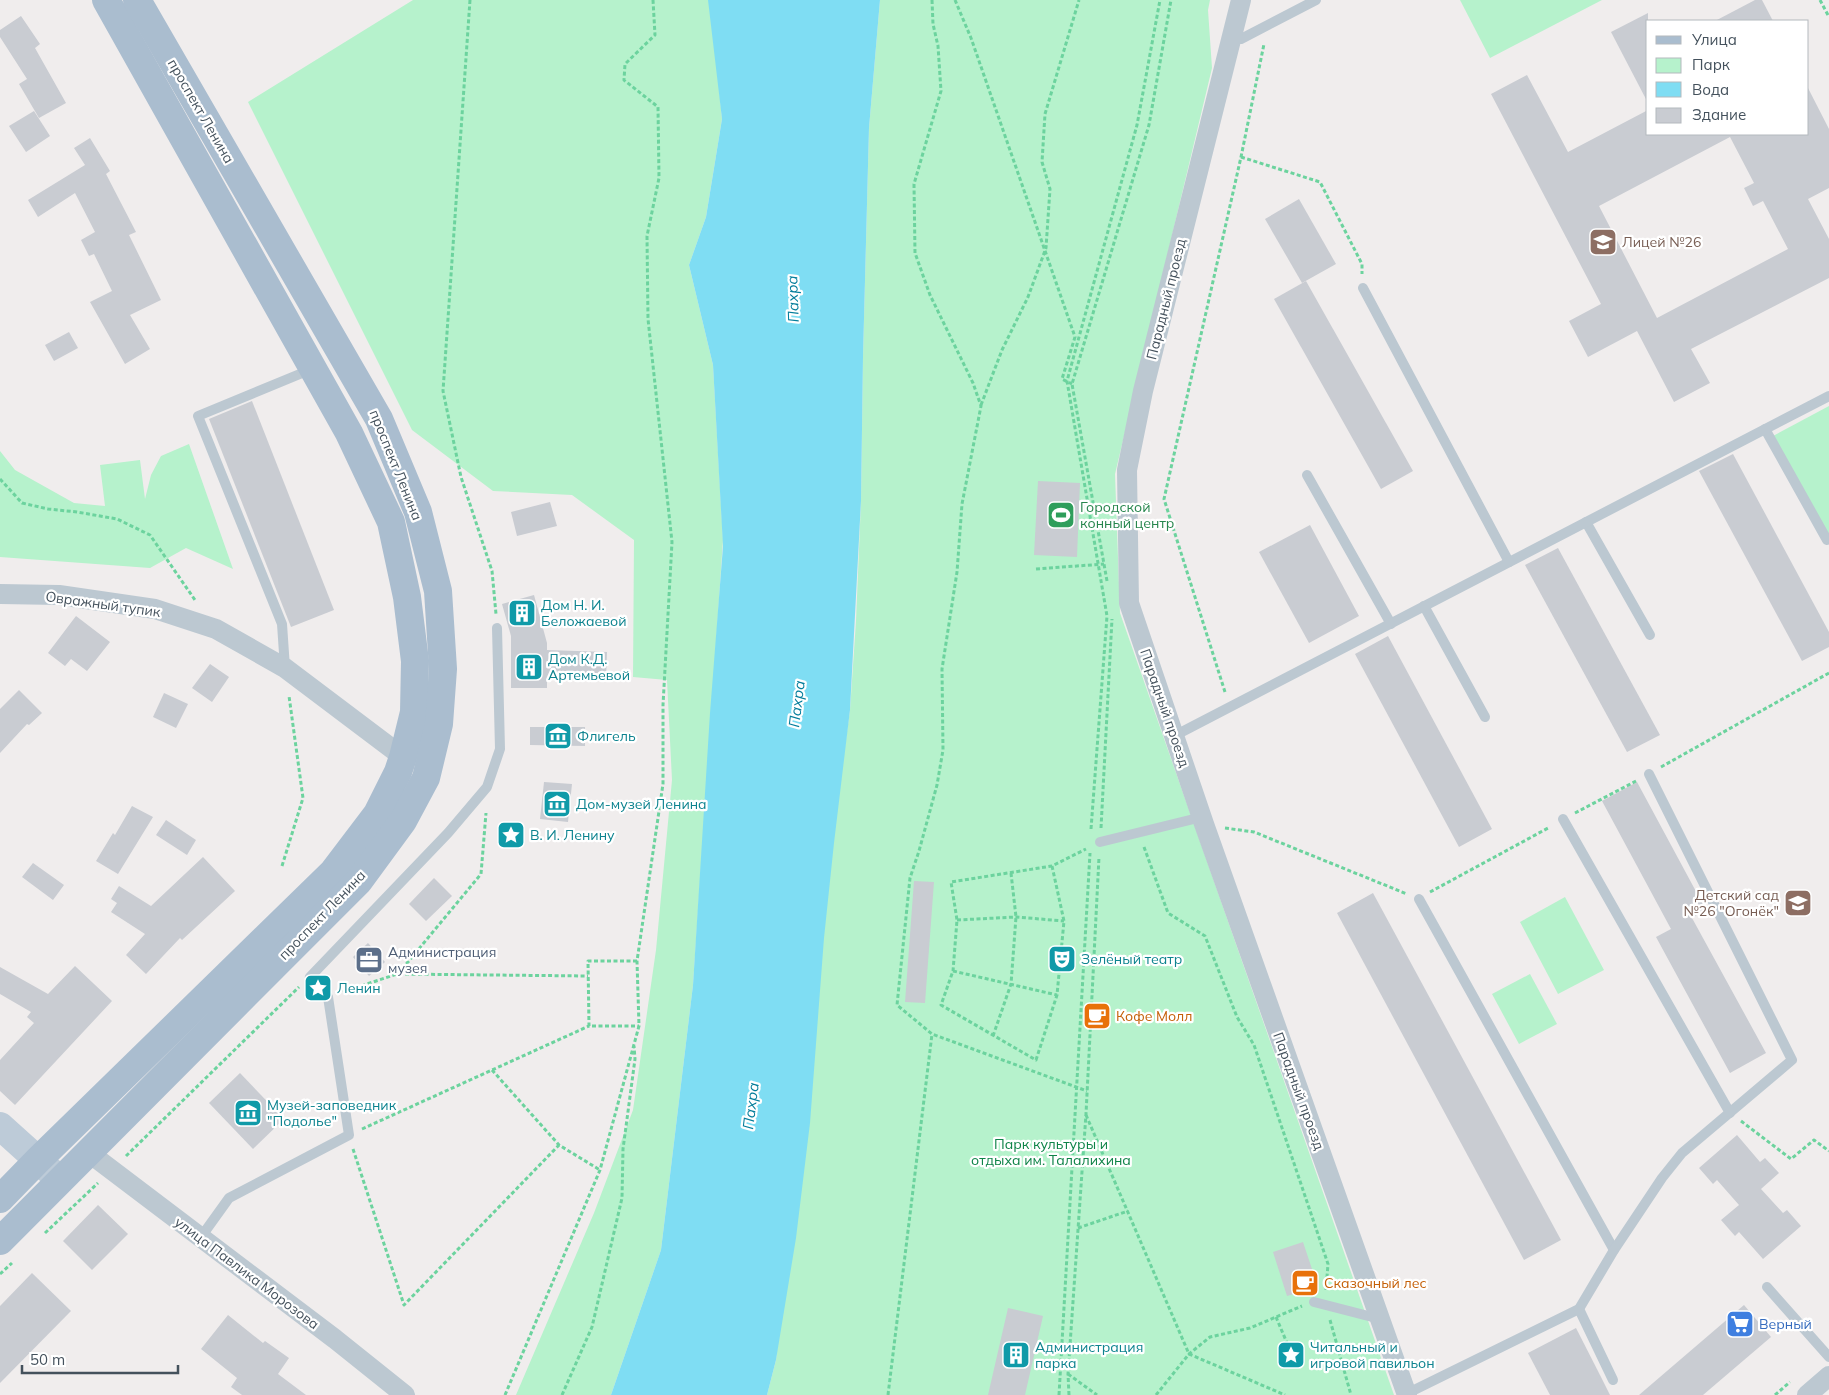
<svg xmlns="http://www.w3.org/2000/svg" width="1829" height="1395" viewBox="0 0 1829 1395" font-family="Mulish,sans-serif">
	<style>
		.green { fill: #b6f2cc }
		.water { fill: #7fddf3 }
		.building { fill: #c9ccd2; fill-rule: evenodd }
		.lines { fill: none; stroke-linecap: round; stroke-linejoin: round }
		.path { stroke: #6cd39e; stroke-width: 3; stroke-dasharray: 4 2.5; stroke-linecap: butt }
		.lane { stroke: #bcc8d1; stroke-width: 10 }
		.street { stroke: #bcc8d1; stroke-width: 20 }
		.secondary { stroke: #bdcbd8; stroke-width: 28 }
		.primary { stroke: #aabdcf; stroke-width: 28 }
		.labels { text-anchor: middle; stroke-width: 4.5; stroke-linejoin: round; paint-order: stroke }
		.street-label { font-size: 14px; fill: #44515c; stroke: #fff }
		.education-label { font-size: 14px; fill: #785e54; stroke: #fff; text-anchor: start }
		.leisure-label { font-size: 14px; fill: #27864d; stroke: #fff; text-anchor: start }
		.culture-label { font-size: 14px; fill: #0d838f; stroke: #fff; text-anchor: start }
		.service-label { font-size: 14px; fill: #4e5e75; stroke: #fff; text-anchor: start }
		.food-label { font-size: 14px; fill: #c56008; stroke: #fff; text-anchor: start }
		.park-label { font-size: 14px; fill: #0e8347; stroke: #fff }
		.shop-label { font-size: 14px; fill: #366cbe; stroke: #fff; text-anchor: start }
		.water-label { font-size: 15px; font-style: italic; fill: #037d9b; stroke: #fff }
	</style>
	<rect width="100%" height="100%" fill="#f0eded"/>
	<g class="green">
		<path d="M413 0H711L722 119 706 217 689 265 713 365 723 540 693 985 661 1250 611 1395H516L594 1213 633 1110 656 950 672 780 667 680 633 677 634 540 572 495 493 491 412 430 248 102Z"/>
		<path d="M880 0H1210L1208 10 1212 68 1115 474 1120 613 1394 1395H767L776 1360 839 790 850 710 856 621 861 501 863 357 869 128Z"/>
		<path d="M1460 0H1602L1490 58Z"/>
		<path d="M1829 406V540L1773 436Z"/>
		<path d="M189 444 233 569 186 548 150 568 0 557V451L15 470 74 503 105 506 100 465 140 460 145 499 151 475 161 456Z"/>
		<path d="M1565 897 1604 970 1558 994 1520 922Z"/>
		<path d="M1530 974 1557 1024 1519 1044 1492 994Z"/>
	</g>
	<path class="water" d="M708 0H880L869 128 863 357 861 501 850 710 834 843 824 938 810 1123 796 1238 776 1360 767 1395H611L661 1250 693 985 710 713 723 546 713 365 689 265 706 217 722 119Z"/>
	<g class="building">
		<path d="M1755 0H1762L1773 21H1715Z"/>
		<path d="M1648 13V103L1611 32Z"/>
		<path d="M21 16 40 44 35 48 66 103 39 118 19 84 27 79 0 37V30Z"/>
		<path d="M1527 75 1568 152 1648 110V134H1808V88L1829 129V188L1808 199 1829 239V278L1691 349 1710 383 1674 402 1637 331 1588 357 1569 321 1601 304 1491 94ZM1730 137 1754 183 1744 188 1753 206 1763 201 1788 249 1657 318 1599 206Z"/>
		<path d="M34 111 50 136 26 152 9 126Z"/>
		<path d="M90 138 110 171 106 174 136 232 129 235 161 300 130 315 150 349 125 364 90 302 112 291 94 254 89 256 81 240 95 232 75 193 38 217 28 200 85 165 74 148Z"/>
		<path d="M1299 199 1336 264 1302 283 1265 219Z"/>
		<path d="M1306 281 1413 471 1381 489 1274 299Z"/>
		<path d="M69 332 78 348 54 361 45 345Z"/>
		<path d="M252 401 334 610 291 627 209 419Z"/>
		<path d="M1733 454 1829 632V647L1802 661 1699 471Z"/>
		<path d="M1038 481 1080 483 1077 557 1034 555Z"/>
		<path d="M550 502 557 526 517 536 511 512Z"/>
		<path d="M1310 525 1359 616 1309 643 1259 552Z"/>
		<path d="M1558 548 1660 735 1627 752 1525 565Z"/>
		<path d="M534 595 547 643V650L607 652 606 681 547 679V688H511V636L502 604Z"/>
		<path d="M76 616 110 642 87 671 71 659 65 666 48 653Z"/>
		<path d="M1388 636 1492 829 1459 847 1355 654Z"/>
		<path d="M210 664 229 677 212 702 192 688Z"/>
		<path d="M19 690 42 713 29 725 27 724 0 753V709Z"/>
		<path d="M164 693 188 704 176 728 153 717Z"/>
		<path d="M530 727H585V746L530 745Z"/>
		<path d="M544 782 572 784 568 822 540 819Z"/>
		<path d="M1637 782 1706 910 1692 918 1766 1053 1730 1073 1656 937 1671 929 1602 801Z"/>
		<path d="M132 806 153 817 118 874 96 861 113 833 115 835Z"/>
		<path d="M166 820 196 840 187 855 156 835Z"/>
		<path d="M203 857 235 891 182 940 180 938 146 974 126 955 145 934 111 912 117 903 111 899 119 886 151 906Z"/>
		<path d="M33 863 64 885 53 900 22 877Z"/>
		<path d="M434 878 452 896 426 921 409 904Z"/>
		<path d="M914 881 934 882 925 1003 905 1002Z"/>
		<path d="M1373 893 1561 1240 1524 1260 1337 913Z"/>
		<path d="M368 943 385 962 369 976 353 957Z"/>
		<path d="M75 966 112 1001 15 1105 0 1091V1060L34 1023 27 1017 31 1012 0 994V967L48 994Z"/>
		<path d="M240 1073 284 1119 253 1149 209 1103Z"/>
		<path d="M1737 1135 1760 1162 1765 1158 1779 1173 1761 1189 1783 1213 1787 1210 1801 1226 1763 1259 1739 1232 1735 1236 1721 1220 1739 1205 1717 1180 1713 1184 1699 1168Z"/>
		<path d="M98 1205 128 1234 92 1270 63 1241Z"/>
		<path d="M1303 1242 1318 1287 1287 1296 1273 1252Z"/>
		<path d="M32 1273 71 1311 0 1383V1306Z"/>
		<path d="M1744 1305 1771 1337 1703 1395H1639Z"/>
		<path d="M1008 1308 1043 1316 1025 1395H988Z"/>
		<path d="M228 1315 263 1343 265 1341 289 1358 278 1374 306 1395H242L231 1387 237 1378 201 1349Z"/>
		<path d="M1576 1328 1602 1379 1610 1395H1550L1528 1353Z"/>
	</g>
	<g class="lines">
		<g class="path">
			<path d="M470 0 443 391 461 477 492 571 496 614"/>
			<path d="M932 0 933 24 938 46 941 91 914 184 915 253 930 295 973 383 981 406 962 504 957 572 942 669 943 750 937 785 919 851 910 878 897 1005 932 1034 1087 1091"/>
			<path d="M955 0 971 38 1075 337 1062 379 1072 384"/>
			<path d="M1820 0 1829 17"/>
			<path d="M1241 157 1320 182 1362 264V274"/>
			<path d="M981 405 1002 350 1028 297 1046 248 1050 189 1042 162 1045 114 1079 0"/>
			<path d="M0 479 22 503 48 509 77 512 117 519 150 535 195 600"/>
			<path d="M1036 569 1104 564"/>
			<path d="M1107 581 1072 384 1149 125 1171 0"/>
			<path d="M1225 692 1164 499 1241 157 1264 44"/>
			<path d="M1661 767 1829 673"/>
			<path d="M1575 813 1636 781"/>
			<path d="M1101 828 1112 619"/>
			<path d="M1225 828 1254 832 1407 894"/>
			<path d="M1091 829 1107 616 1067 381 1137 125 1160 0"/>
			<path d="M1144 847 1168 913 1205 936 1237 1017 1254 1045 1328 1264 1326 1290"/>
			<path d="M282 866 303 798 289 696"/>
			<path d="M1052 866 1064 921 1057 995 1036 1060 941 1005 953 971 957 920 951 882 1052 866 1086 849"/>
			<path d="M1430 892 1550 827"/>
			<path d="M957 920 1016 917 1064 921"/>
			<path d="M637 961H588L589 1026H639"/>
			<path d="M953 971 1057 995"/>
			<path d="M398 974 481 874 486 813"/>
			<path d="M343 992 397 974 588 976"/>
			<path d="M993 1036 1011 984 1016 917 1011 873"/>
			<path d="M492 1070 559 1145 600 1170"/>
			<path d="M1086 1115 1189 1354 1285 1395"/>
			<path d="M1741 1121 1791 1159 1814 1140 1829 1151"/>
			<path d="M362 1129 589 1026"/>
			<path d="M353 1149 404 1305 559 1145"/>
			<path d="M126 1156 299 987"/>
			<path d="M1078 1228 1128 1211"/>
			<path d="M45 1233 98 1183"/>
			<path d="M0 1274 12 1263"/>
			<path d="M1276 1317 1287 1343"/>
			<path d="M1330 1320 1351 1395"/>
			<path d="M1068 1374 1097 1395"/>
			<path d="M505 1395 600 1170 639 1026 637 961 663 784V705L672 542 648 319 647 236 659 178 658 107 624 80 625 64 655 35 653 0"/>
			<path d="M562 1395 592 1327 622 1198 623 1149 635 1059 634 1046"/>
			<path d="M888 1395 932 1034"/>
			<path d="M1059 1395 1090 853"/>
			<path d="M1069 1395 1068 1374 1086 1114 1099 857"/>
			<path d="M1156 1395 1189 1354 1210 1337 1250 1328 1302 1306"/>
			<path d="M1775 1395 1790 1382"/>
		</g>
		<g class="lane">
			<path d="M1231 37 1241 39 1316 0"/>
			<path d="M1363 288 1509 562"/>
			<path d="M1765 429 1827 540"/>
			<path d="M1307 475 1391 624"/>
			<path d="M1586 522 1650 635"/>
			<path d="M1424 606 1485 717"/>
			<path d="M285 668 282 624 198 416 312 369"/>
			<path d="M1174 736 1829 396"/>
			<path d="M1563 819 1730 1113"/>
			<path d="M1100 842 1202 817"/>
			<path d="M1419 899 1614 1250"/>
			<path d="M201 1237 229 1198 349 1135 328 997 310 977 448 833 487 787 500 749 497 628"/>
			<path d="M1767 1287 1829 1357"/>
			<path d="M1314 1302 1380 1319"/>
			<path d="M1579 1309 1613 1380"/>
			<path d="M1406 1394 1579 1309 1614 1250 1662 1178 1682 1153 1792 1060 1649 774"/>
		</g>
		<g class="street">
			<path d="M1241 0 1143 391 1127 470 1129 603 1204 824 1407 1395"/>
			<path d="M0 594 59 595 155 609 216 629 285 668 403 757"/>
			<path d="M88 1152 335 1339 405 1395"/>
			<path d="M1807 1395 1829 1376"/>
		</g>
		<path class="secondary" d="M0 1126 60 1180"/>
		<g class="primary">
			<path d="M0 1199 38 1160 333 872 377 814 398 772 403 757 414 712 415 661 407 597 391 522 349 433 106 0"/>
			<path d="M0 1241 359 881 403 821 426 778 439 724 443 669 438 591 418 512 379 419 137 0"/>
		</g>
	</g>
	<defs>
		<symbol id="school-square" viewBox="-11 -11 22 22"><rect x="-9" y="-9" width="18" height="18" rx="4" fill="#8d6e63" stroke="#fff"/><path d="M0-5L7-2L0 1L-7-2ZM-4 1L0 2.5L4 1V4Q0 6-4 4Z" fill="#fff"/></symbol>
		<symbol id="stadium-square" viewBox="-11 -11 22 22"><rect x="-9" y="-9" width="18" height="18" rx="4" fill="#2e9e5b" stroke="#fff"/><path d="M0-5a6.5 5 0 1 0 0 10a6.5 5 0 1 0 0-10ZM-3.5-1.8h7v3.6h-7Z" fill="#fff"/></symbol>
		<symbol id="building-square" viewBox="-11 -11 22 22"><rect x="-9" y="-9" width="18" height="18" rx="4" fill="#0f9aa8" stroke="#fff"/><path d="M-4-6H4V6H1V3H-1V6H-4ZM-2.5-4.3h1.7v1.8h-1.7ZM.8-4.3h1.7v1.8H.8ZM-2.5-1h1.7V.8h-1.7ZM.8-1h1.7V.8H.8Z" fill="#fff"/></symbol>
		<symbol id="museum-square" viewBox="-11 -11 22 22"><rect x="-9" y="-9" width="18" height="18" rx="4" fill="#0f9aa8" stroke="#fff"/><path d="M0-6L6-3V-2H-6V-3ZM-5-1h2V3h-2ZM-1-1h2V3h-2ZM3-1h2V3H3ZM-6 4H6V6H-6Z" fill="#fff"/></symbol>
		<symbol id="sight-square" viewBox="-11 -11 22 22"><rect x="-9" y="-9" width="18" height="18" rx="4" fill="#0f9aa8" stroke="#fff"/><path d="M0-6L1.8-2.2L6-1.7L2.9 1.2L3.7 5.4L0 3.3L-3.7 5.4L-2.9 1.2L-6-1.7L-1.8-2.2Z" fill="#fff"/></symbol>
		<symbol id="theatre-square" viewBox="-11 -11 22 22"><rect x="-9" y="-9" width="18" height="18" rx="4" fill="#0f9aa8" stroke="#fff"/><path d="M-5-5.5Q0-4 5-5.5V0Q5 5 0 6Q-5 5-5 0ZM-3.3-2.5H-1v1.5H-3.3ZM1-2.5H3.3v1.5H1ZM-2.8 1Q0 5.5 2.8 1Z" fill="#fff"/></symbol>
		<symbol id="office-square" viewBox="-11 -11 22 22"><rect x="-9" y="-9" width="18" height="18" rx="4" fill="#5c6f8a" stroke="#fff"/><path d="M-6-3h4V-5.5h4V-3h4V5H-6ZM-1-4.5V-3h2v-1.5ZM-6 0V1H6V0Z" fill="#fff"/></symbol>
		<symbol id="cafe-square" viewBox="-11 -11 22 22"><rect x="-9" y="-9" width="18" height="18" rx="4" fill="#e8710a" stroke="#fff"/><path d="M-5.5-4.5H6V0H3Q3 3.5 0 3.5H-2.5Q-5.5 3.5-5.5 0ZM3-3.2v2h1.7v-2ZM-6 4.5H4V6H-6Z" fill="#fff"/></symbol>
		<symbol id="supermarket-square" viewBox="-11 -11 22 22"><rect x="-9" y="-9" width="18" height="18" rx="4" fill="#3f7fe0" stroke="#fff"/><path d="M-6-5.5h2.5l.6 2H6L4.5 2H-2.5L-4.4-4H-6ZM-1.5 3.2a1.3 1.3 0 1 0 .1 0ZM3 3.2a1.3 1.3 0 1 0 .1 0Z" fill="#fff"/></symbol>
	</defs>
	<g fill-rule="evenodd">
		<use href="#school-square" x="1587" y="226" width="32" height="32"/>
		<use href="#stadium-square" x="1045" y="499" width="32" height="32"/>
		<use href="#building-square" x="506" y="597" width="32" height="32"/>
		<use href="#building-square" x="513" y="651" width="32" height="32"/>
		<use href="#museum-square" x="542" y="720" width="32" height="32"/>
		<use href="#museum-square" x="541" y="788" width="32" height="32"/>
		<use href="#sight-square" x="495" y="819" width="32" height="32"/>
		<use href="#school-square" x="1782" y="887" width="32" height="32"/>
		<use href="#theatre-square" x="1046" y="943" width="32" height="32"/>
		<use href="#office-square" x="353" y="944" width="32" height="32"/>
		<use href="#sight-square" x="302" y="972" width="32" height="32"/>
		<use href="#cafe-square" x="1081" y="1000" width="32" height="32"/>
		<use href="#museum-square" x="232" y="1097" width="32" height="32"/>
		<use href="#cafe-square" x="1289" y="1267" width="32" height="32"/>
		<use href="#supermarket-square" x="1724" y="1308" width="32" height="32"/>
		<use href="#building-square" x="1000" y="1339" width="32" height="32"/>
		<use href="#sight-square" x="1275" y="1339" width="32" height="32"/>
	</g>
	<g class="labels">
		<g class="street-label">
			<text transform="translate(201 111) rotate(60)" y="5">проспект Ленина</text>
			<text transform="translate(1166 299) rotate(-76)" y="5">Парадный проезд</text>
			<text transform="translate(396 465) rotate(68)" y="5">проспект Ленина</text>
			<text transform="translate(103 604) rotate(8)" y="5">Овражный тупик</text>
			<text transform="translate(1165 708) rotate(71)" y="5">Парадный проезд</text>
			<text transform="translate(322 915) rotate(-46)" y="5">проспект Ленина</text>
			<text transform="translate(1299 1091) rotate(70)" y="5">Парадный проезд</text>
			<text transform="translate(247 1273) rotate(37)" y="5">улица Павлика Морозова</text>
		</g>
		<g class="education-label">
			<text x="1622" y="247">Лицей №26</text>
			<text x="1779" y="900" text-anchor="end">Детский сад<tspan x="1779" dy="16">№26 "Огонёк"</tspan></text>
		</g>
		<g class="leisure-label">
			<text x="1080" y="512">Городской<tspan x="1080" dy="16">конный центр</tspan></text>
		</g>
		<g class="culture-label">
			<text x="541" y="610">Дом Н. И.<tspan x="541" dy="16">Беложаевой</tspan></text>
			<text x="548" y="664">Дом К.Д.<tspan x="548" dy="16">Артемьевой</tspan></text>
			<text x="577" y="741">Флигель</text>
			<text x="576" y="809">Дом-музей Ленина</text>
			<text x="530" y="840">В. И. Ленину</text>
			<text x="1081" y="964">Зелёный театр</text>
			<text x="337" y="993">Ленин</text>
			<text x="267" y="1110">Музей-заповедник<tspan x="267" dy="16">"Подолье"</tspan></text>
			<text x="1035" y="1352">Администрация<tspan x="1035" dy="16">парка</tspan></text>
			<text x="1310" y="1352">Читальный и<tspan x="1310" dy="16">игровой павильон</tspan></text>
		</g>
		<g class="service-label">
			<text x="388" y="957">Администрация<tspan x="388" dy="16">музея</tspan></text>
		</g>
		<g class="food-label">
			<text x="1116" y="1021">Кофе Молл</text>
			<text x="1324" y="1288">Сказочный лес</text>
		</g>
		<g class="park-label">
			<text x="1051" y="1149">Парк культуры и<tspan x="1051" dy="16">отдыха им. Талалихина</tspan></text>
		</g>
		<g class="shop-label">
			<text x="1759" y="1329">Верный</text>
		</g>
		<g class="water-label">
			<text transform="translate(793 299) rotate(-92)" y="5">Пахра</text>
			<text transform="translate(797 704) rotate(-83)" y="5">Пахра</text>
			<text transform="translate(751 1106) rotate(-83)" y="5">Пахра</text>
		</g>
	</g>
	<rect x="1646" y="20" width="162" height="115" fill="#ffffff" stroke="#b4b9be"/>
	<rect x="1656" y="36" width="25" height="8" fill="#aabdcf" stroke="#b4b9be"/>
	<text x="1692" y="45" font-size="15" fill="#44515c">Улица</text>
	<rect x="1656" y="58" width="25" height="15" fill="#b6f2cc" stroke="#b4b9be"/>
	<text x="1692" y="70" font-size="15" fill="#44515c">Парк</text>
	<rect x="1656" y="82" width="25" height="15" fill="#7fddf3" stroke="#b4b9be"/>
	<text x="1692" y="95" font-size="15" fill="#44515c">Вода</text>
	<rect x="1656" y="108" width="25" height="15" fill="#c9ccd2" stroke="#b4b9be"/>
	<text x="1692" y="120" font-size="15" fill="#44515c">Здание</text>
	<path d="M22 1365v8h156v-8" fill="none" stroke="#44515c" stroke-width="2.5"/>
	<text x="30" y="1365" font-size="15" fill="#44515c" stroke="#ffffff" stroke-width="4" paint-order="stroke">50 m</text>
</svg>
